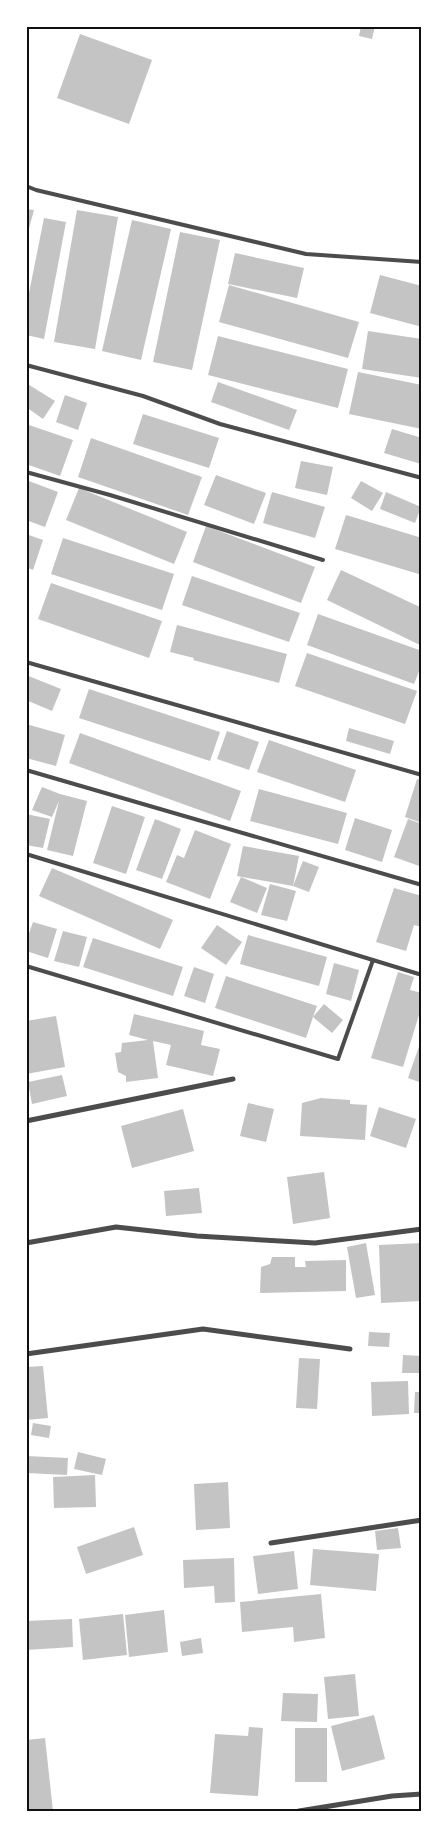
<svg xmlns="http://www.w3.org/2000/svg" width="448" height="1837" viewBox="0 0 448 1837" font-family="'Titillium Web',sans-serif">
	<style>
		.building { fill: #c4c4c4 }
		.lines { fill: none; stroke-linecap: round; stroke-linejoin: round }
		.service { stroke: #4c4c4c; stroke-width: 4 }
		.minor { stroke: #4c4c4c; stroke-width: 5 }
		.neatline { fill: none; stroke: #111; stroke-width: 2 }
	</style>
	<rect width="100%" height="100%" fill="#fff"/>
	<g class="building">
		<path d="M361 26H375L372 39 359 36Z"/>
		<path d="M80 34 152 60 129 124 57 98Z"/>
		<path d="M26 209 34 210 27 236H26Z"/>
		<path d="M77 210 118 217 95 349 54 342Z"/>
		<path d="M44 218 66 222 44 339 26 335V308Z"/>
		<path d="M132 220 171 229 141 360 102 351Z"/>
		<path d="M180 232 220 240 192 370 153 362Z"/>
		<path d="M235 253 304 268 297 298 228 284Z"/>
		<path d="M380 275 422 286V327L370 313Z"/>
		<path d="M229 285 359 322 348 358 219 322Z"/>
		<path d="M368 331 422 339V378L362 369Z"/>
		<path d="M218 336 348 369 338 408 208 375Z"/>
		<path d="M358 372 422 385V429L349 414Z"/>
		<path d="M218 382 297 410 289 430 211 402Z"/>
		<path d="M26 383 55 401 43 419 26 407Z"/>
		<path d="M65 395 87 403 78 430 56 422Z"/>
		<path d="M143 414 219 438 209 468 133 444Z"/>
		<path d="M26 424 73 440 60 476 26 464Z"/>
		<path d="M392 429 422 438 421 464 384 453Z"/>
		<path d="M91 438 202 477 188 515 78 477Z"/>
		<path d="M301 461 333 467 327 495 295 488Z"/>
		<path d="M216 475 266 493 254 524 204 505Z"/>
		<path d="M26 480 58 492 45 527 26 520Z"/>
		<path d="M361 481 383 493 372 511 351 498Z"/>
		<path d="M79 488 187 532 174 564 66 520Z"/>
		<path d="M272 492 325 507 315 538 263 523Z"/>
		<path d="M386 492 421 507 415 523 380 509Z"/>
		<path d="M346 515 422 538V575L335 549Z"/>
		<path d="M206 526 315 567 301 603 193 562Z"/>
		<path d="M26 534 43 540 33 570 26 567Z"/>
		<path d="M63 538 174 574 162 610 51 574Z"/>
		<path d="M341 570 422 608V646L327 600Z"/>
		<path d="M192 576 300 613 289 642 182 605Z"/>
		<path d="M51 583 162 621 149 658 38 619Z"/>
		<path d="M318 614 422 651V664L414 684 307 645Z"/>
		<path d="M177 625 287 654 279 683 193 660 194 658 170 652Z"/>
		<path d="M307 653 417 691 405 724 295 686Z"/>
		<path d="M26 675 61 689 52 711 26 700Z"/>
		<path d="M89 689 220 732 210 761 79 718Z"/>
		<path d="M26 724 65 735 56 766 26 758Z"/>
		<path d="M349 728 394 741 390 754 346 741Z"/>
		<path d="M227 731 259 742 249 770 217 759Z"/>
		<path d="M80 733 241 791 230 821 69 763Z"/>
		<path d="M269 740 356 770 345 802 257 772Z"/>
		<path d="M417 779 422 780V823L405 817Z"/>
		<path d="M42 787 60 794 87 801 73 856 47 850 59 801 52 817 32 810Z"/>
		<path d="M259 789 347 813 338 844 250 821Z"/>
		<path d="M112 806 145 817 126 874 93 863Z"/>
		<path d="M26 814 50 819 43 848 26 845Z"/>
		<path d="M355 818 392 830 382 862 345 850Z"/>
		<path d="M155 819 181 829 162 879 136 870Z"/>
		<path d="M408 819 422 824V867L394 857Z"/>
		<path d="M195 830 231 844 210 899 166 882 177 855 184 858Z"/>
		<path d="M243 846 299 856 293 886 237 876Z"/>
		<path d="M303 861 319 867 309 892 293 886Z"/>
		<path d="M52 868 173 920 160 949 39 896Z"/>
		<path d="M241 877 267 888 257 913 230 902Z"/>
		<path d="M270 884 296 891 287 921 261 915Z"/>
		<path d="M394 888 422 896V927L414 925 406 951 376 942Z"/>
		<path d="M33 922 57 929 48 958 26 951V942Z"/>
		<path d="M217 925 242 942 226 965 201 948Z"/>
		<path d="M63 931 87 937 79 967 54 961Z"/>
		<path d="M248 935 327 957 319 986 240 964Z"/>
		<path d="M93 938 183 967 173 996 83 967Z"/>
		<path d="M334 963 359 970 351 1001 326 994Z"/>
		<path d="M194 967 214 974 205 1003 184 996Z"/>
		<path d="M398 972 414 977 410 990 422 993V1005L403 1067 371 1058Z"/>
		<path d="M226 976 317 1006 313 1017 324 1004 343 1020 332 1033 313 1017 306 1038 215 1008Z"/>
		<path d="M134 1014 204 1031 201 1045 220 1049 213 1076 166 1065 171 1045 153 1041 158 1078 126 1082V1076L118 1072 115 1053 121 1052 122 1043 148 1040 129 1035Z"/>
		<path d="M56 1016 65 1067 26 1074V1021Z"/>
		<path d="M422 1038V1083L408 1078Z"/>
		<path d="M62 1075 67 1096 32 1104 28 1082Z"/>
		<path d="M321 1098 350 1100V1104L367 1105 365 1140 300 1136 302 1103Z"/>
		<path d="M248 1103 274 1109 266 1142 240 1136Z"/>
		<path d="M379 1107 416 1119 406 1148 370 1136Z"/>
		<path d="M183 1109 194 1151 132 1168 121 1126Z"/>
		<path d="M324 1172 330 1218 293 1224 287 1177Z"/>
		<path d="M199 1188 202 1213 166 1216 164 1191Z"/>
		<path d="M366 1243 375 1295 356 1298 347 1247Z"/>
		<path d="M422 1243V1301L381 1303 379 1245Z"/>
		<path d="M272 1257H295V1267H306L305 1261 346 1260V1291L260 1293 261 1267 270 1264Z"/>
		<path d="M369 1332 390 1333 389 1347 368 1346Z"/>
		<path d="M403 1355 422 1356V1373H402Z"/>
		<path d="M299 1358 320 1359 317 1409 296 1408Z"/>
		<path d="M43 1366 48 1418 26 1420V1367Z"/>
		<path d="M408 1381 409 1414 372 1416 371 1382Z"/>
		<path d="M415 1392H422V1413H414Z"/>
		<path d="M33 1423 51 1426 49 1438 31 1435Z"/>
		<path d="M78 1452 106 1459 102 1475 74 1469Z"/>
		<path d="M26 1456 68 1458 67 1475 26 1473Z"/>
		<path d="M95 1475 96 1507 54 1508 53 1477Z"/>
		<path d="M228 1482 230 1528 196 1530 194 1484Z"/>
		<path d="M134 1527 143 1555 86 1574 77 1547Z"/>
		<path d="M398 1528 401 1548 377 1550 375 1531Z"/>
		<path d="M313 1549 379 1554 376 1591 310 1585Z"/>
		<path d="M294 1551 298 1589 258 1594 253 1556Z"/>
		<path d="M234 1558 235 1602 215 1603 214 1586 184 1588 183 1560Z"/>
		<path d="M321 1594 325 1638 294 1642 293 1627 242 1632 240 1602Z"/>
		<path d="M164 1610 168 1652 129 1657 125 1615Z"/>
		<path d="M123 1614 127 1655 83 1660 79 1619Z"/>
		<path d="M72 1619 73 1647 26 1650V1621Z"/>
		<path d="M201 1638 203 1653 182 1656 180 1642Z"/>
		<path d="M355 1674 359 1716 328 1719 324 1677Z"/>
		<path d="M283 1693 318 1694 317 1722 281 1721Z"/>
		<path d="M374 1715 385 1759 342 1771 331 1726Z"/>
		<path d="M249 1727 263 1728 258 1796 210 1793 215 1734 248 1736Z"/>
		<rect x="295" y="1728" width="32" height="54"/>
		<path d="M45 1738 53 1811H26V1740Z"/>
	</g>
	<g class="lines">
		<g class="service">
			<path d="M26 186 36 190 306 254 422 262"/>
			<path d="M26 365 143 396 220 424 422 478"/>
			<path d="M26 472 110 495 323 560"/>
			<path d="M26 662 422 775"/>
			<path d="M26 770 422 885"/>
			<path d="M26 854 422 975"/>
			<path d="M26 966 338 1059 373 960"/>
		</g>
		<g class="minor">
			<path d="M26 1121 233 1079"/>
			<path d="M26 1243 116 1227 197 1236 315 1243 422 1229"/>
			<path d="M26 1354 203 1329 350 1349"/>
			<path d="M271 1543 422 1520"/>
			<path d="M299 1811 392 1796 422 1794"/>
		</g>
	</g>
	<rect width="448" height="1837" fill="none" stroke="#ffffff" stroke-width="55"/>
	<rect x="28" y="28" width="392" height="1782" class="neatline"/>
</svg>
